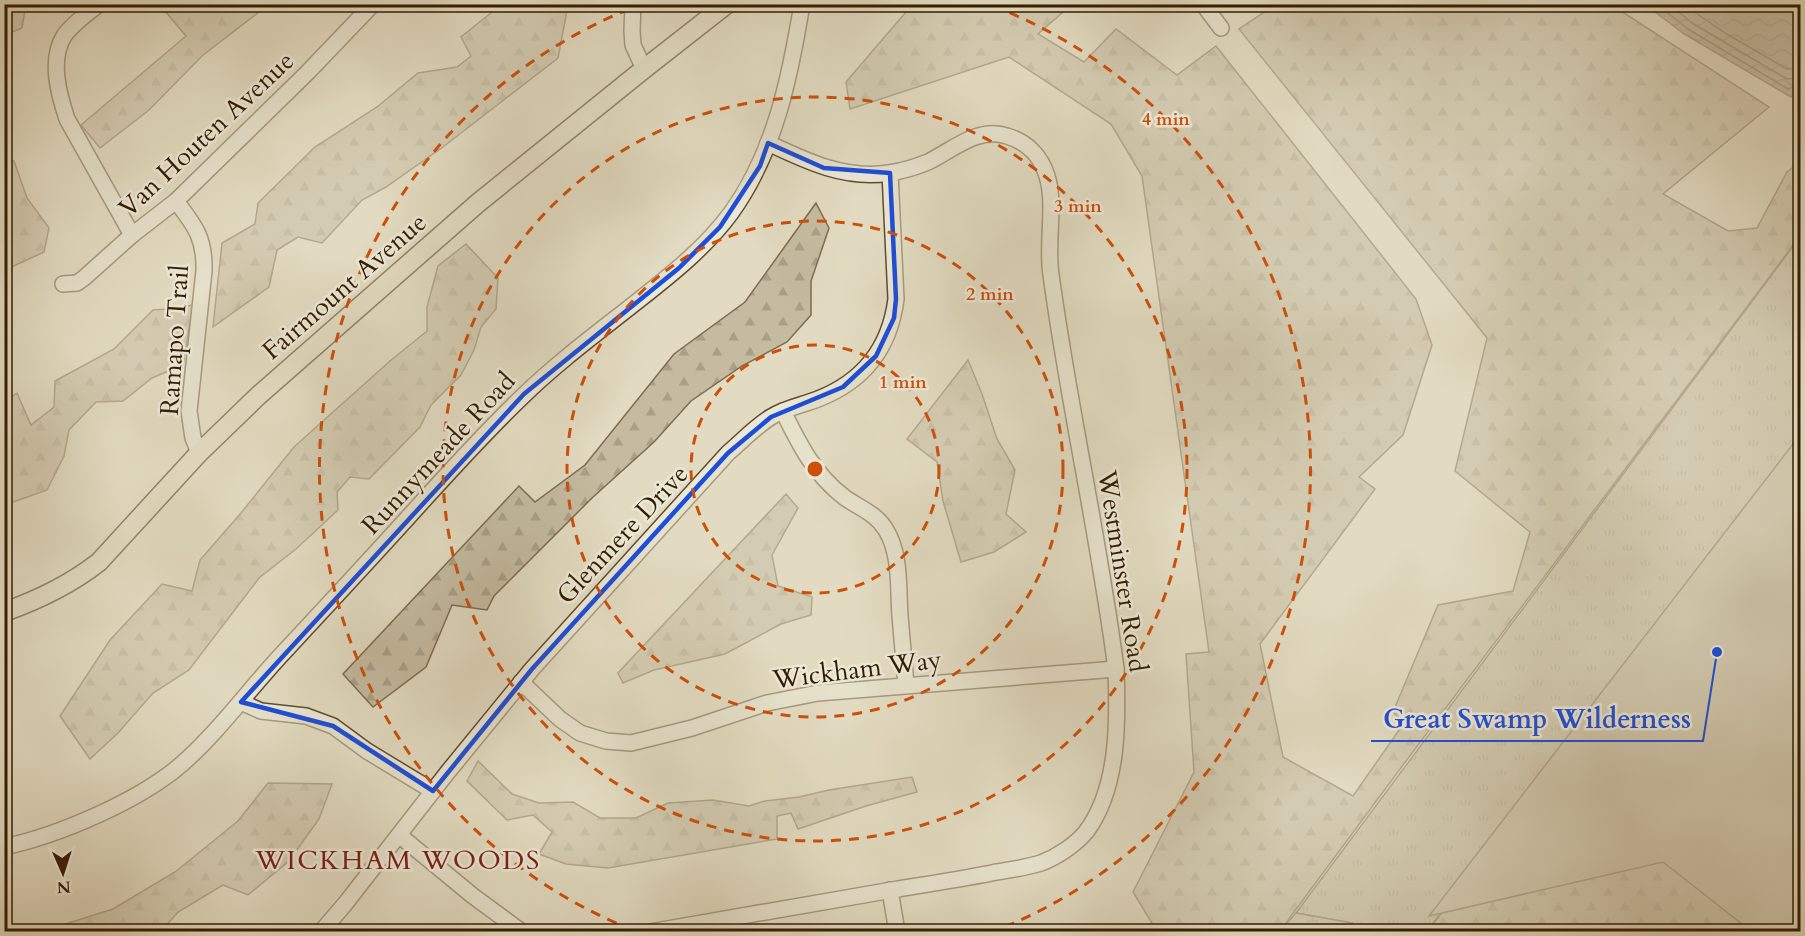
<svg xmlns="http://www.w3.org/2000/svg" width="1805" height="936" viewBox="0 0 1805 936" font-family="Cardo,serif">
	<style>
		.grass { fill: url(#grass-tufts); stroke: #7c6c50; stroke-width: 1.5 }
		.forest { fill: url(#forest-firs); stroke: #7c6c50; stroke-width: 1.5 }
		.wetland { fill: url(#wetland-marsh); stroke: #7c6c50; stroke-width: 1.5 }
		.park { fill: #c4bba0; stroke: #7c6c50; stroke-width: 1.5 }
		.water { fill: url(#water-waves); stroke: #78684c; stroke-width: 1.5 }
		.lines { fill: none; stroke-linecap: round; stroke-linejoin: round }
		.shore { stroke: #6c5c40; stroke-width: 1.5 }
		.minor-casing { stroke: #5f4c30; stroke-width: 18 }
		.major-casing { stroke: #331d00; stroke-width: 21 }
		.minor { stroke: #ece8d7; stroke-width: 15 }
		.major { stroke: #e2dbc1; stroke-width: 18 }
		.marked { fill: none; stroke: #1d4ed8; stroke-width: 4.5; stroke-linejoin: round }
		.ring { fill: none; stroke: #cd500a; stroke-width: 3; stroke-dasharray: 10 8 }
		.labels { text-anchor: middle; stroke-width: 5; stroke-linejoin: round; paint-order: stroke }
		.street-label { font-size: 26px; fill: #331d00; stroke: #ece8d7 }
		.neighbourhood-label { font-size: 27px; letter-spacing: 1.5px; fill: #7a1f14; stroke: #ece8d7 }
		.centre { fill: #cd500a; stroke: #ece8d7; stroke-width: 3 }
		.ring-label { font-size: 18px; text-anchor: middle; font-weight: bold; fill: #cd500a; stroke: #ece8d7; stroke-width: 5; stroke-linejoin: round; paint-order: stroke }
		.leader { fill: none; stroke: #1d4ed8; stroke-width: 2 }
		.callout-dot { fill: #1d4ed8; stroke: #ece8d7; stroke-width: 2 }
		.callout-label { font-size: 27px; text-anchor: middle; font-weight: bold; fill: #1d4ed8; stroke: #ece8d7; stroke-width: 5; stroke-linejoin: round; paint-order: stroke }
	</style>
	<defs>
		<pattern id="grass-tufts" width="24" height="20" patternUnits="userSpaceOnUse" patternTransform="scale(1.5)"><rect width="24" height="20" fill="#c4bba0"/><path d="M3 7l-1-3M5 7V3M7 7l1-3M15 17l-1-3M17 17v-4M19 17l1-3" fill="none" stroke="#a9a088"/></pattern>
		<pattern id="forest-firs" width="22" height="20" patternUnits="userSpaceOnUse" patternTransform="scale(1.5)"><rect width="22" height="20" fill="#c4bba0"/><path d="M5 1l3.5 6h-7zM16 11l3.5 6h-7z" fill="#a9a088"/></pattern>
		<pattern id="wetland-marsh" width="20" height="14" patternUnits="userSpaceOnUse" patternTransform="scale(1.5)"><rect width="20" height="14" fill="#c4bba0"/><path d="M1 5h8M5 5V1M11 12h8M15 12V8" fill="none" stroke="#a9a088"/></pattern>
		<pattern id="water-waves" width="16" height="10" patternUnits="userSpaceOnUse" patternTransform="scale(1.5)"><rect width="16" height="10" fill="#a69a7f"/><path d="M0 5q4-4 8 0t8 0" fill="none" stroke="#887d66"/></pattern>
	</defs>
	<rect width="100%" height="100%" fill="#e2dbc1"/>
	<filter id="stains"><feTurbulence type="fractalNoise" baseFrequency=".00333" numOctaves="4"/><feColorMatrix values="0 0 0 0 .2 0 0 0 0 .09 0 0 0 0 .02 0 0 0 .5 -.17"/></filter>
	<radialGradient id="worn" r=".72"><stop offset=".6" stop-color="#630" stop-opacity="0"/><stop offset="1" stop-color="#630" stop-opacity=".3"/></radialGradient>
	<path class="grass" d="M1800 237V462L1586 725 1427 931H1357L1352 923 1296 913Z"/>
	<g class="forest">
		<path d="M4 5H26L22 28 5 35Z"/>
		<path d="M160 5H268L202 56 149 110 100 148 81 125 186 36Z"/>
		<path d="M501 5H568L558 58 443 147 386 187 362 200 322 243 298 237 277 250 269 287 213 327 222 243 255 224 258 203 315 147 377 107 418 73 457 67 471 56 461 37Z"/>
		<path d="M912 5H1071L1038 34 1084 62 1116 29 1177 75 1216 46 1416 299 1432 345 1403 435 1359 477 1375 489 1260 644 1283 757 1353 796 1404 723 1393 712 1438 605 1513 591 1530 532 1455 471 1487 338 1239 29 1275 5H1619L1624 13 1769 107 1663 194 1728 231 1757 228 1787 172 1800 162V236L1403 765 1280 931H1124L1152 923 1133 892 1194 772 1186 654 1209 652 1142 176 1111 124 1009 57 850 109 846 82Z"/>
		<path d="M5 160 14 161 27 198 49 228 44 252 5 270Z"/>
		<path d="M816 203 829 228 811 281V315L787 342 742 366 691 401 654 442 592 498 494 596 487 610 452 605 426 667 373 707 343 674 519 486 535 502 585 465 674 354 745 302Z"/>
		<path d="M466 244 498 278 496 309 481 327 474 350 461 375 431 405 420 427 369 479 350 477 337 492 338 510 296 549 259 578 189 670 153 693 118 733 90 759 60 716 110 640 162 584 192 591 200 560 241 513 294 447 390 361 427 331V307L438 266Z"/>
		<path d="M193 305 183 365 152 378 123 401 96 402 69 430 64 456 47 490 5 505V401L17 393 31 425 54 407 55 381 114 349 153 310 170 309Z"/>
		<path d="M968 360 982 394 997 439 1015 470 1006 514 1026 532 994 552 961 562 943 501 937 462 907 439Z"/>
		<path d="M786 494 798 508 772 555 778 586 812 597 811 615 781 624 725 654 654 670 623 683 618 673Z"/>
		<path d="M1586 725 1800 931 1427 932Z"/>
		<path d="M478 761 512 794 539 803 573 802 600 818H636L668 803 713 800 749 806 765 801 799 797 829 790 912 777 917 792 866 806 798 829 791 813 777 816V839L608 868 566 864 539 854 552 832 533 815 507 820 467 781Z"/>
		<path d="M268 783 332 784 319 819 289 861 248 895 223 885 178 912 161 931H43L113 909 175 872 238 821Z"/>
	</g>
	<path class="wetland" d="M1296 913 1352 923 1357 931H1280Z"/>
	<path class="park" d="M1800 435V931H1751L1663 862 1429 916Z"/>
	<path class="water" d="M1646 5H1800V88L1791 97 1684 34Z"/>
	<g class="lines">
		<g class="shore">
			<path d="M1656 4 1688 29 1788 89 1800 84"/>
			<path d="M1669 4 1692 23 1787 79 1800 77"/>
			<path d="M1683 4 1725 33 1787 69 1800 67"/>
		</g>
		<defs>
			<g id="minor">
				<path d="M99 4C87 14 72 24 64 36 49 60 59 95 67 119L132 235"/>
				<path d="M633 4 632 31 633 45 644 69"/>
				<path d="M1203 4 1221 28"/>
				<path d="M176 201C195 226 205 238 204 271L189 411 193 438 199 453"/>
				<path d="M63 284 77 283 84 278 132 235 176 201 307 73 373 4"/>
				<path d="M783 411C799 444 814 474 844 497 859 508 876 513 886 530 901 554 898 589 900 616 902 639 904 662 906 685"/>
				<path d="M521 682 560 719 580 733 606 741 631 743 692 728 767 703 818 693 1116 669"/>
				<path d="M241 702 261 711 306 716 333 726 367 751 433 791"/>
				<path d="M399 835 473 896 522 932"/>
				<path d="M4 847C60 835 141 800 183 763 221 729 250 688 284 652 324 609 364 566 403 523 442 480 481 436 523 396 559 361 600 331 639 300 672 274 706 247 731 213 775 152 790 77 802 4"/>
				<path d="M890 890 897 932"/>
				<path d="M321 932 345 904 447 773 532 669 728 453C742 441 755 427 771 417 785 408 803 405 818 399 864 381 890 347 896 299L890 173"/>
				<path d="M650 932C732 917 815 903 898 889 929 884 961 879 992 873 1008 870 1025 868 1041 863 1057 857 1075 845 1086 832 1119 788 1118 721 1116 669 1099 537 1069 407 1051 275 1046 244 1056 205 1047 176 1041 156 1027 142 1007 136 978 126 953 150 928 162 916 167 902 171 889 173 845 180 806 161 768 143"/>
			</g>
			<path id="major" d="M4 612C38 600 71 584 99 562L199 453 259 395 478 203 644 69 727 4"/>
		</defs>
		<use href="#minor" class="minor-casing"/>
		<use href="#major" class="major-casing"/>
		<use href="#minor" class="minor"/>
		<use href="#major" class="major"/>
	</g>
	<path d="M0 0H1805V936H0ZM768 143 824 168 890 173 896 299 894 318 876 356 843 387 771 417 728 453 532 669 433 791 333 726 241 702 524 394 679 268 720 227 760 166Z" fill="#e2dbc1" fill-opacity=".55" fill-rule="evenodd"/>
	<path class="marked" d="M768 143 824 168 890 173 896 299 894 318 876 356 843 387 771 417 728 453 532 669 433 791 333 726 241 702 524 394 679 268 720 227 760 166Z"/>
	<g class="ring">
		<circle cx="815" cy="469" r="124"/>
		<circle cx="815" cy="469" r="248"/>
		<circle cx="815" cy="469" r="372"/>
		<path d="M633 930A496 496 0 0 1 637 6M993 6A496 496 0 0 1 997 930"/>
	</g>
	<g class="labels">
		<g class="street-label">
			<text transform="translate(206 134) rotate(-43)" y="9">Van Houten Avenue</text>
			<text transform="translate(344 286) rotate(-41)" y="9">Fairmount Avenue</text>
			<text transform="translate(174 340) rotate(-86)" y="9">Ramapo Trail</text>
			<text transform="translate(438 453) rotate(-47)" y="9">Runnymeade Road</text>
			<text transform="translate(622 534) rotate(-47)" y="9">Glenmere Drive</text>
			<text transform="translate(1123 571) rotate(81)" y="9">Westminster Road</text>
			<text transform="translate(857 669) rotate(-7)" y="9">Wickham Way</text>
		</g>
		<g class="neighbourhood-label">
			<text x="398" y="869">WICKHAM WOODS</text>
		</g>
	</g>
	<circle cx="815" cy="469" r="9" class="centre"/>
	<g class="ring-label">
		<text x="1166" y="125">4 min</text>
		<text x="1078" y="212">3 min</text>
		<text x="990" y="300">2 min</text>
		<text x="903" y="388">1 min</text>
	</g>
	<path class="leader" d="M1717 652L1703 741H1371"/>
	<circle class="callout-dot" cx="1717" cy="652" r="6"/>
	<g class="callout-label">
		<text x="1537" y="728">Great Swamp Wilderness</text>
	</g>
	<rect width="1805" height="936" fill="none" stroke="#e2dbc1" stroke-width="24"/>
	<rect x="6" y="6" width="1793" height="924" fill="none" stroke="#331d00" stroke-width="3"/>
	<rect x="12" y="12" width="1781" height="912" fill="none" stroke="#331d00" stroke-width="1.5"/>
	<g transform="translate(63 873) rotate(177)" stroke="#ece8d7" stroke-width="4.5" paint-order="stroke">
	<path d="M0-4.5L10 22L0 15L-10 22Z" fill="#331d00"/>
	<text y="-9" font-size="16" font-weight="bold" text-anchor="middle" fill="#331d00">N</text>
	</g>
	<rect width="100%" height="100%" filter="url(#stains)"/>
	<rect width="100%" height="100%" fill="url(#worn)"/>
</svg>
